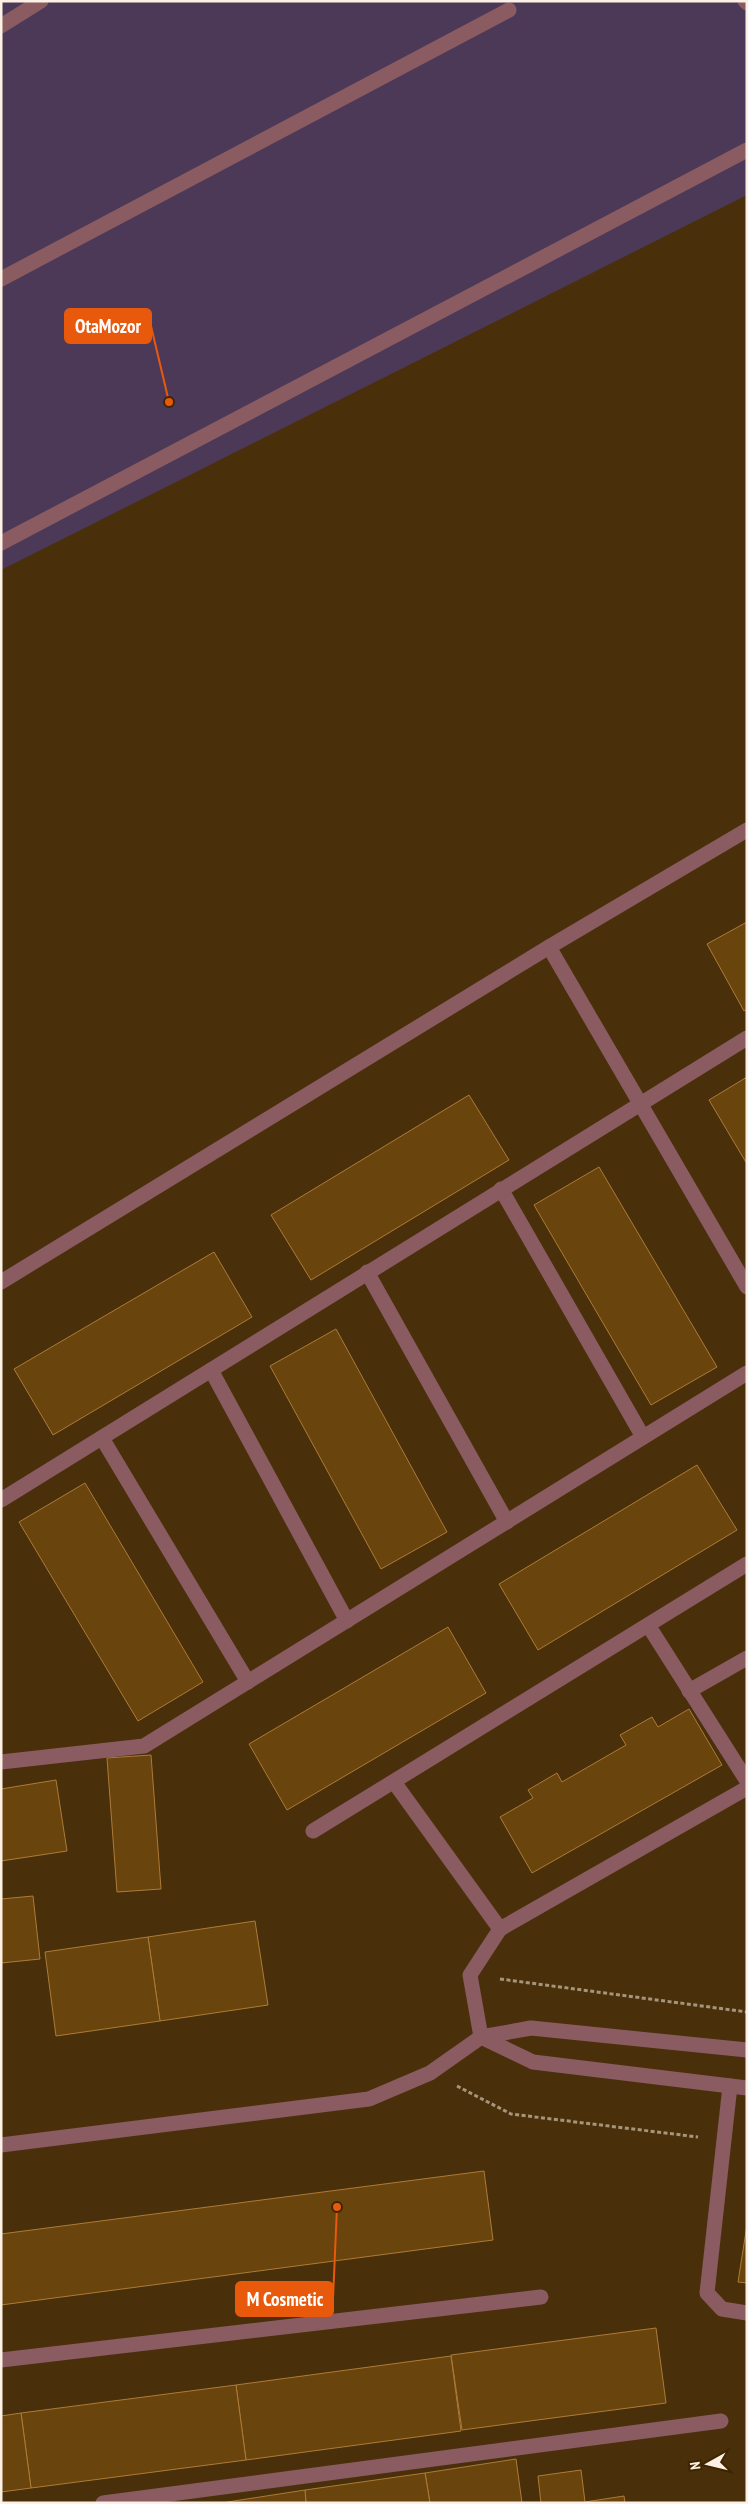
<svg xmlns="http://www.w3.org/2000/svg" width="748" height="2504" viewBox="0 0 748 2504" font-family="'PT Sans Narrow',sans-serif">
	<style>
		.green { fill: #4c3958 }
		.building { fill: #69440d; stroke: #ad7b38 }
		.lines { fill: none; stroke-linecap: round; stroke-linejoin: round }
		.path { stroke: #a6947b; stroke-width: 3; stroke-dasharray: 4 2.5; stroke-linecap: butt }
		.minor { stroke: #8a5b61; stroke-width: 15 }
		.leader { fill: none; stroke: #e8590c; stroke-width: 2 }
		.callout-dot { fill: #e8590c; stroke: #3e2500; stroke-width: 2 }
		.callout { fill: #e8590c; stroke: #e8590c; stroke-width: 2 }
		.callout-label { font-size: 19px; text-anchor: middle; font-weight: bold; fill: #fff }
	</style>
	<rect width="100%" height="100%" fill="#49300b"/>
	<path class="green" d="M1 1H747V195L1 570Z"/>
	<g class="building">
		<path d="M747 922V1009L744 1011 707 944Z"/>
		<path d="M747 1077V1164L709 1100Z"/>
		<path d="M469 1095 509 1160 311 1280 271 1215Z"/>
		<path d="M599 1167 717 1367 651 1405 534 1205Z"/>
		<path d="M214 1252 252 1317 53 1435 14 1369Z"/>
		<path d="M336 1329 447 1532 381 1569 270 1366Z"/>
		<path d="M697 1465 737 1530 538 1650 499 1584Z"/>
		<path d="M85 1483 203 1682 138 1721 19 1522Z"/>
		<path d="M448 1627 486 1693 287 1810 249 1744Z"/>
		<path d="M689 1709 722 1765 532 1873 500 1817 533 1798 528 1790 557 1773 562 1782 626 1745 620 1735 652 1717 658 1727Z"/>
		<path d="M151 1755 161 1889 117 1892 107 1758Z"/>
		<path d="M56 1780 67 1851 1 1861V1789Z"/>
		<path d="M33 1896 40 1959 1 1963V1899Z"/>
		<path d="M255 1921 268 2005 160 2021 148 1937Z"/>
		<path d="M148 1937 160 2021 56 2036 45 1952Z"/>
		<path d="M484 2171 493 2240 1 2305V2234Z"/>
		<path d="M747 2225V2283L738 2282Z"/>
		<path d="M656 2328 666 2403 462 2430 451 2355Z"/>
		<path d="M451 2356 461 2431 246 2460 236 2385Z"/>
		<path d="M236 2385 246 2460 31 2488 21 2413Z"/>
		<path d="M21 2413 31 2488 1 2492V2416Z"/>
		<path d="M516 2459 522 2503H430L425 2473Z"/>
		<path d="M581 2470 585 2502 624 2496 625 2503H541L538 2476Z"/>
		<path d="M425 2473 430 2503H306L305 2490Z"/>
		<path d="M305 2490 306 2503H221Z"/>
	</g>
	<g class="lines">
		<g class="path">
			<path d="M500 1979 747 2012"/>
			<path d="M457 2086 511 2114 698 2137"/>
		</g>
		<g class="minor">
			<path d="M745 1 747 3"/>
			<path d="M1 26 41 1"/>
			<path d="M1 279 509 10"/>
			<path d="M1 543 747 150"/>
			<path d="M549 947 747 1287"/>
			<path d="M501 1189 643 1437"/>
			<path d="M367 1272 507 1522"/>
			<path d="M1 1282 549 947 747 830"/>
			<path d="M211 1370 347 1621"/>
			<path d="M102 1438 248 1682"/>
			<path d="M1 1500 747 1038"/>
			<path d="M648 1625 747 1781"/>
			<path d="M689 1691 747 1658"/>
			<path d="M1 1762 144 1746 747 1373"/>
			<path d="M394 1782 500 1929 747 1788"/>
			<path d="M313 1831 747 1564"/>
			<path d="M481 2037 533 2062 747 2088"/>
			<path d="M481 2037 470 1975 500 1929"/>
			<path d="M730 2086 707 2293 722 2309 747 2313"/>
			<path d="M1 2145 369 2099 430 2073 481 2037 531 2028 747 2050"/>
			<path d="M1 2360 541 2297"/>
			<path d="M103 2503 721 2421"/>
		</g>
	</g>
	<path class="leader" d="M169 402L151 326M337 2207L333 2299"/>
	<g class="callout-dot">
		<circle cx="169" cy="402" r="5"/>
		<circle cx="337" cy="2207" r="5"/>
	</g>
	<g class="callout">
		<rect x="65" y="309" width="86" height="34" rx="5"/>
		<rect x="236" y="2282" width="97" height="34" rx="5"/>
	</g>
	<g class="callout-label">
		<text x="108" y="333">OtaMozor</text>
		<text x="285" y="2306">M Cosmetic</text>
	</g>
	<rect width="748" height="2504" fill="none" stroke="#fcf1e4" stroke-width="5"/>
	<g transform="translate(708 2464) rotate(262)" stroke="#3e2500" stroke-width="4" paint-order="stroke">
	<path d="M0-4L9 19L0 12L-9 19Z" fill="#fcf1e4"/>
	<text y="-8" font-size="14" font-weight="bold" text-anchor="middle" fill="#fcf1e4">N</text>
	</g>
</svg>
